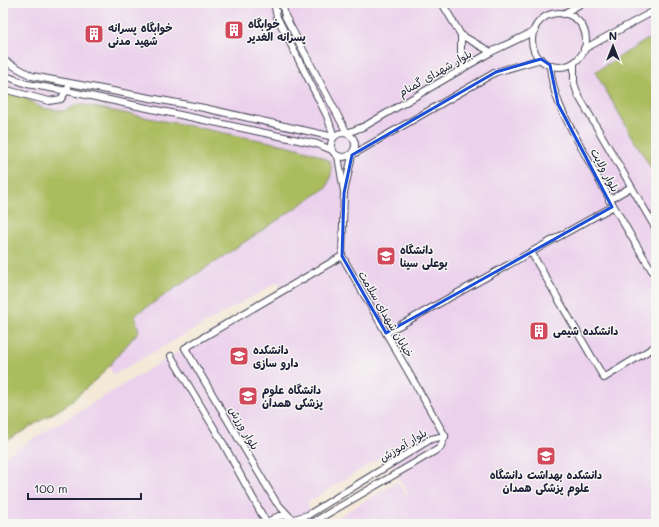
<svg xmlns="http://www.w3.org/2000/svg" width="659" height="527" viewBox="0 0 659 527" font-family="Mali,'Playpen Sans Arabic',sans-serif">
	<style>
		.built { fill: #ebd1ec }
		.green { fill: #abbc5f; stroke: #666f4d }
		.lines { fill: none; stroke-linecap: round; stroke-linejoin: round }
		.minor-casing { stroke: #424052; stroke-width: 8 }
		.minor { stroke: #fff; stroke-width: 6 }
		.marked { fill: none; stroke: #1d4ed8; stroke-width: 3; stroke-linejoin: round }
		.labels { text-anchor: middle; stroke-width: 3; stroke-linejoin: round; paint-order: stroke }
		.poi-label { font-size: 11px; font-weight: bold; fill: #22223b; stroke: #f6f6f2; text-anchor: start }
		.street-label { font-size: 11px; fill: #22223b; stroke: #f6f6f2 }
	</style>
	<rect width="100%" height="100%" fill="#f6f6f2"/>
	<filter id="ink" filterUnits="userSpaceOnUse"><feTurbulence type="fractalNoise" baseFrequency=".025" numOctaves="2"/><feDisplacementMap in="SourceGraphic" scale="8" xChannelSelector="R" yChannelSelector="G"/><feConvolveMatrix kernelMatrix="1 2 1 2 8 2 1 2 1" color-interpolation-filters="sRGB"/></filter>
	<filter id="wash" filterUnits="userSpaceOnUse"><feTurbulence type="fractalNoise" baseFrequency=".012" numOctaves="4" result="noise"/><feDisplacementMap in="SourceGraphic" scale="16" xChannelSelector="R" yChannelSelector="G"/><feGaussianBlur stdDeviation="0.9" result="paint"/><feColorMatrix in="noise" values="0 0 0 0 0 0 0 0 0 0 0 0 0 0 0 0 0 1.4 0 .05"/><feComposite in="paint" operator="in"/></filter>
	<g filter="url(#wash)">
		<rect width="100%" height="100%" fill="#f4e8d7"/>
		<path class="built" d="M3 3H656V524H327L397 482 406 495 408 493 384 455 307 503 314 524H3V457L171 356 283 291 278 282 113 375 3 114Z"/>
		<g class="green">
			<path d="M656 34V166L650 167 595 72Z"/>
			<path d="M3 84 42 108 64 111 79 104 290 146 314 153 330 161 332 172 327 187 135 315 139 331 102 374 67 405 3 443Z"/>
		</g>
	</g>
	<g filter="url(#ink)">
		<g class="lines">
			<defs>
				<g id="minor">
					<path d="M286 3 283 7 285 16 347 133 365 126 491 52 535 31"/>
					<path d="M442 3 461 35 491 52"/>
					<circle cx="559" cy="40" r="27"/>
					<path d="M563 14 582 3"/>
					<path d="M461 35V70"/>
					<path d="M584 49 656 10"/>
					<path d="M3 60 32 76 204 108 334 137 327 116 277 17 274 3"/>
					<path d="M574 63V83L578 95 656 229"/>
					<path d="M550 65C552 99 570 126 586 156 608 197 631 237 656 277"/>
					<path d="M3 75 27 84 67 91 317 144 332 150"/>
					<path d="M3 89 49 101 61 99 68 88"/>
					<circle cx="343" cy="145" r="12"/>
					<path d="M338 156 344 192"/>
					<path d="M609 200 631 187"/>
					<path d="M531 252 604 378 656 346"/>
					<path d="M386 333 612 207"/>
					<path d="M171 356 223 443 267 524"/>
					<path d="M445 436 342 256 344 193 352 155 496 72 541 59"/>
					<path d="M289 516 276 502 185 348 342 256"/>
					<path d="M294 519 308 515 431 439 445 436"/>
					<path d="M268 524C276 513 290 513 298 524"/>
					<path d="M310 524 440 448 445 436"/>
				</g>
			</defs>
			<use href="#minor" class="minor-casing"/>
			<use href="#minor" class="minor"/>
		</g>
	</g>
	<path class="marked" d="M541 59 550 65 558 104 612 207 386 333 342 256 344 193 352 155 496 72Z"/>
	<defs>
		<symbol id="building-square" viewBox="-11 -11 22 22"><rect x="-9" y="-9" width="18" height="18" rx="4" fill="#d1495b" stroke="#f6f6f2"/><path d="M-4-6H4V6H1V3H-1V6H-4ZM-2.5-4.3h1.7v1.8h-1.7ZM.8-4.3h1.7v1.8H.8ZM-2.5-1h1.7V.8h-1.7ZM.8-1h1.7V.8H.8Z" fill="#fff"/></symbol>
		<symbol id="university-square" viewBox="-11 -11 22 22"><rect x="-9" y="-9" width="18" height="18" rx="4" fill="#d1495b" stroke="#f6f6f2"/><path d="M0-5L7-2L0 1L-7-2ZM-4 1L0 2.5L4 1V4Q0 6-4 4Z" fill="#fff"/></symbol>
	</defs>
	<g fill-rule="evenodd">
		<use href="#building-square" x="223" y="19" width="22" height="22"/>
		<use href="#building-square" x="83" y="23" width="22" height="22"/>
		<use href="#university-square" x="375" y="245" width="22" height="22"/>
		<use href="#building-square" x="528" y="320" width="22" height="22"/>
		<use href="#university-square" x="228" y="345" width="22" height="22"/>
		<use href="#university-square" x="237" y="385" width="22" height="22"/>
		<use href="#university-square" x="535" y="445" width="22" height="22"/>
	</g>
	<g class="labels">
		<g class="poi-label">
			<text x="248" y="28">خوابگاه<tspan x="248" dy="13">پسرانه الغدیر</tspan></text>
			<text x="108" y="32">خوابگاه پسرانه<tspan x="108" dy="13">شهید مدنی</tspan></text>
			<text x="400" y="254">دانشگاه<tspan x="400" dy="13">بوعلی سینا</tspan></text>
			<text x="553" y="335">دانشکده شیمی</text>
			<text x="253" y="354">دانشکده<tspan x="253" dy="13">دارو سازی</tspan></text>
			<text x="262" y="394">دانشگاه علوم<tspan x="262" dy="13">پزشکی همدان</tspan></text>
			<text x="546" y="479" text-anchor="middle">دانشکده بهداشت دانشگاه<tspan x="546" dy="13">علوم پزشکی همدان</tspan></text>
		</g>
		<g class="street-label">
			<text transform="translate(435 73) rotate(-30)" y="4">بلوار شهدای گمنام</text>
			<text transform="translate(605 170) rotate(62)" y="4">بلوار ولایت</text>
			<text transform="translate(386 314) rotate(60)" y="4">خیابان شهدای سلامت</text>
			<text transform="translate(244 428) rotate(60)" y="4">بلوار ورزش</text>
			<text transform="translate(403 445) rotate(-31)" y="4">بلوار آموزش</text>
		</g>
	</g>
	<rect width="659" height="527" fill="none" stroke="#f6f6f2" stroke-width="16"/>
	<g transform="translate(613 46)" stroke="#f6f6f2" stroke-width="3" paint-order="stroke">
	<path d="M0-3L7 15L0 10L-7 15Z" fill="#22223b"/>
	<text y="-6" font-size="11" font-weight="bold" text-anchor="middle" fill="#22223b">N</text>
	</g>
	<path d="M28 493v6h113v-6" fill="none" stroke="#22223b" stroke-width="2"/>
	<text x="34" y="493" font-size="12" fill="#22223b" stroke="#f6f6f2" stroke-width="3" paint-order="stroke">100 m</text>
</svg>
